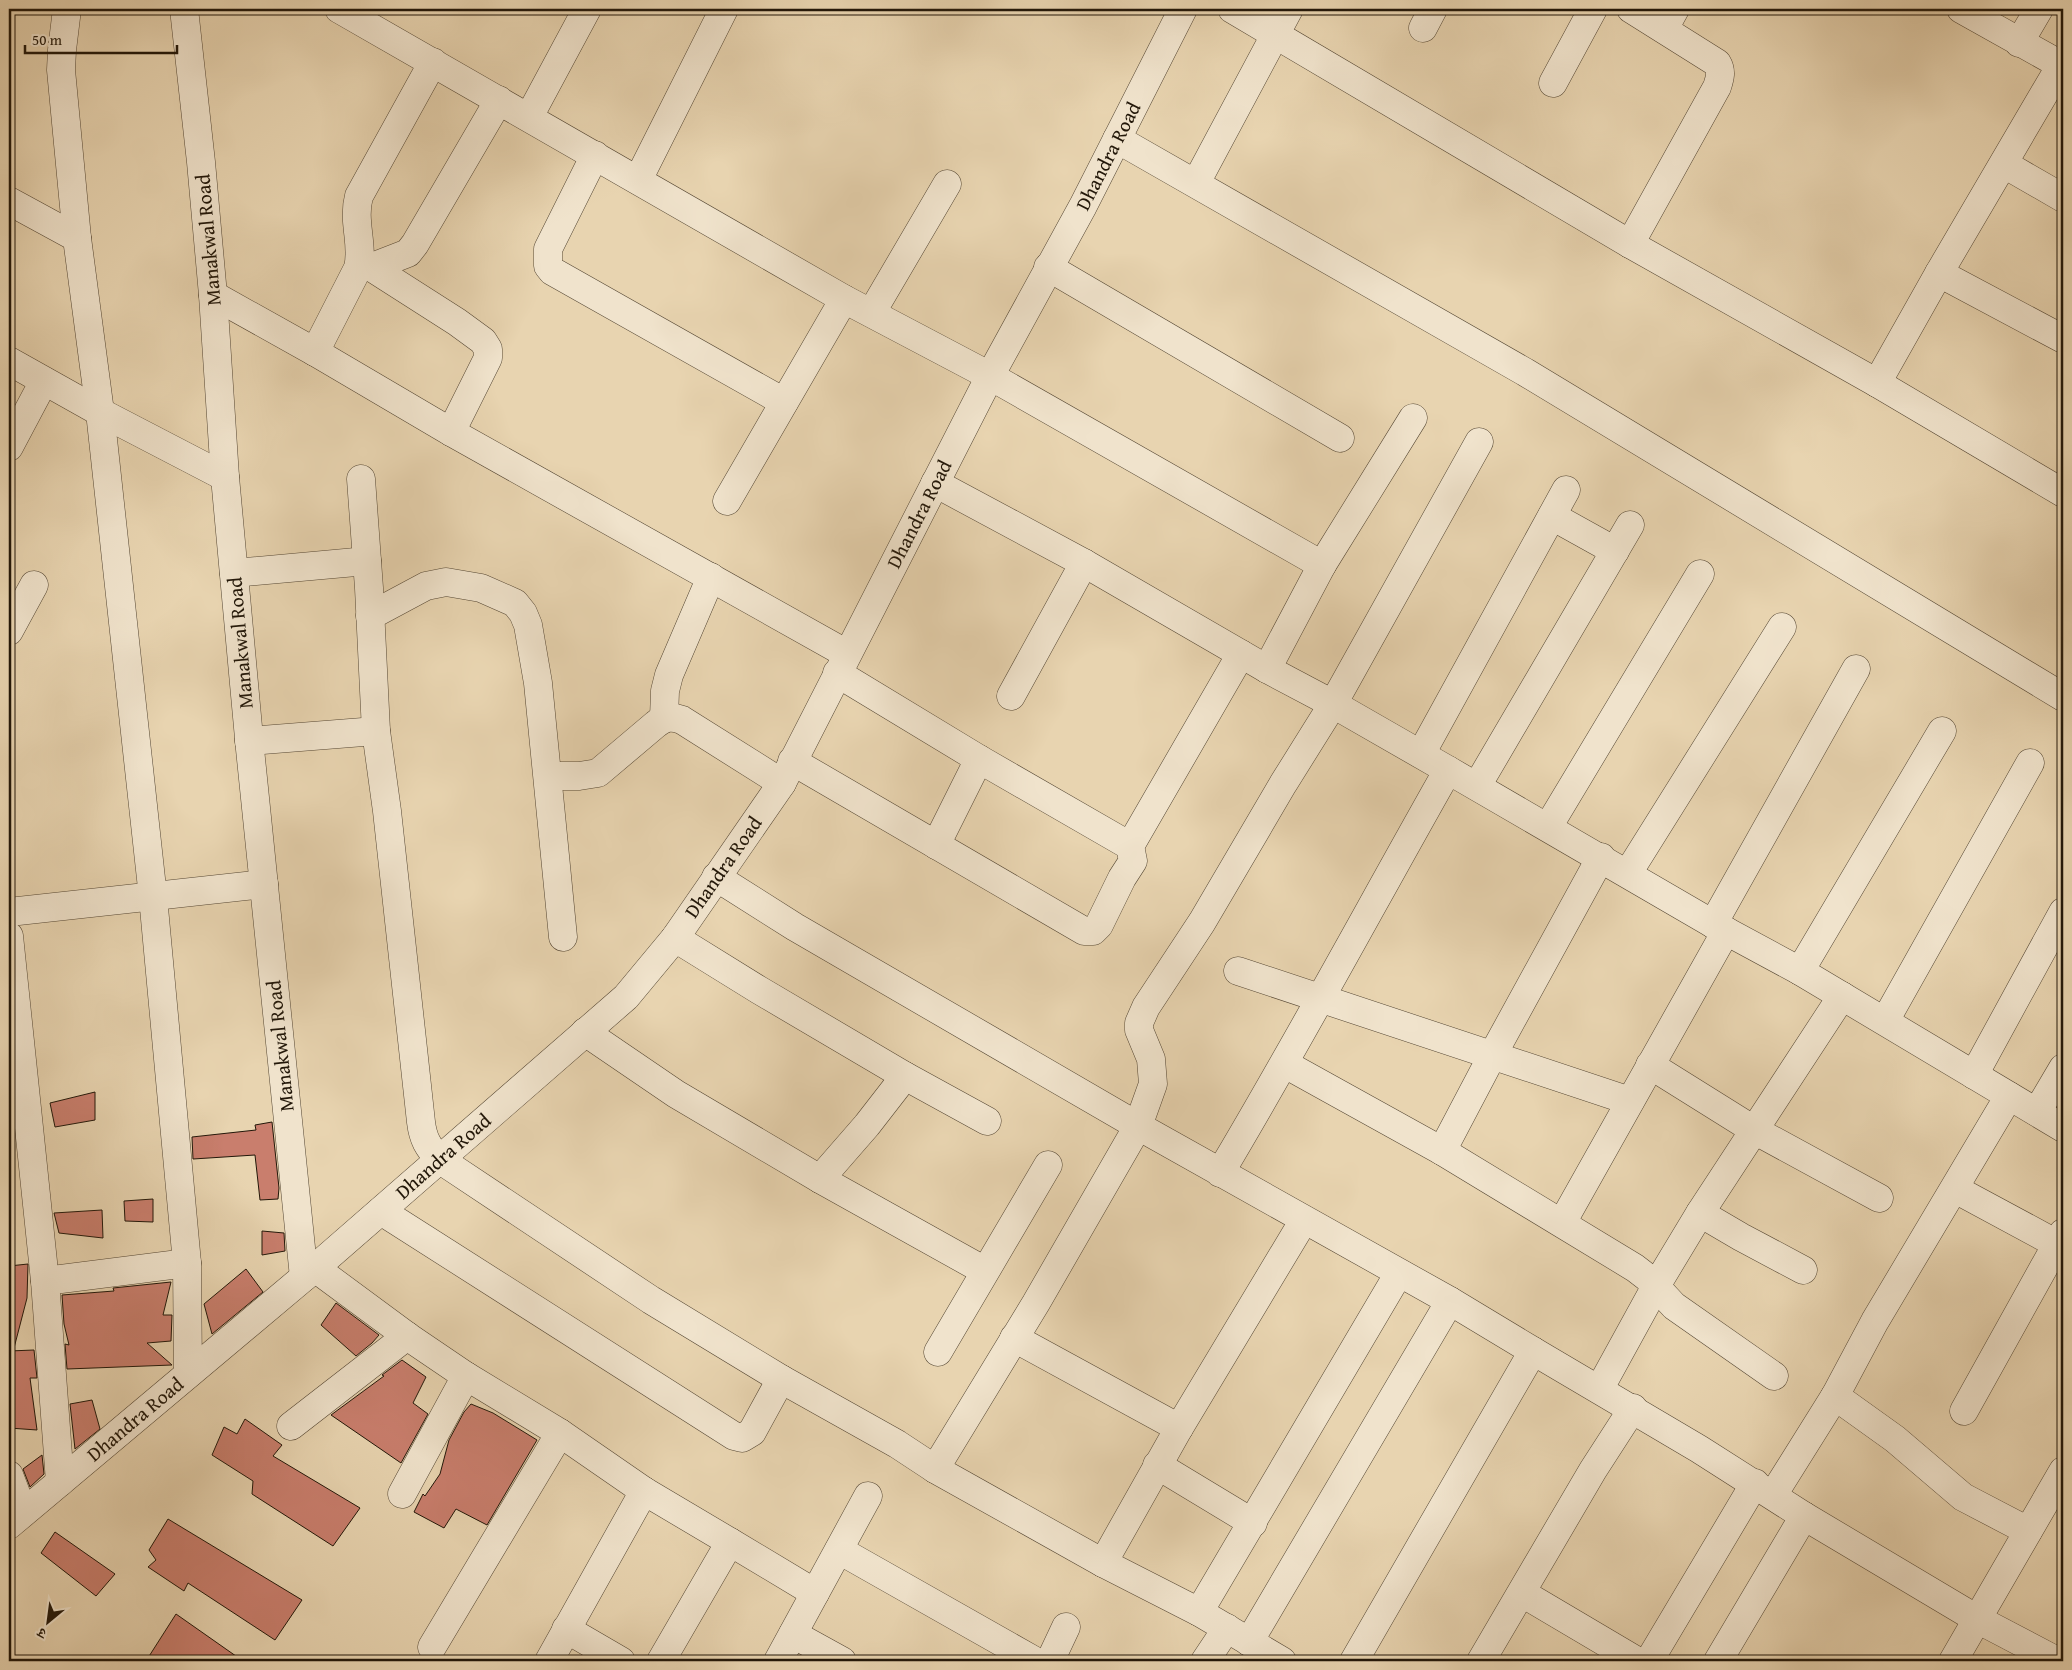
<svg xmlns="http://www.w3.org/2000/svg" width="2072" height="1670" viewBox="0 0 2072 1670" font-family="'Gentium Book Plus','Noto Serif Devanagari',serif">
	<style>
		.building { fill: #c97e6d; stroke: #221709 }
		.lines { fill: none; stroke-linecap: round; stroke-linejoin: round }
		.minor-casing { stroke: #544633; stroke-width: 29 }
		.minor { stroke: #f0e3cc; stroke-width: 28 }
		.labels { text-anchor: middle; stroke-width: 4; stroke-linejoin: round; paint-order: stroke }
		.street-label { font-size: 20px; fill: #221709; stroke: #f0e3cc }
	</style>
	<rect width="100%" height="100%" fill="#e8d4b0"/>
	<filter id="stains"><feTurbulence type="fractalNoise" baseFrequency=".004" numOctaves="4"/><feColorMatrix values="0 0 0 0 .2 0 0 0 0 .09 0 0 0 0 .02 0 0 0 .5 -.17"/></filter>
	<radialGradient id="worn" r=".72"><stop offset=".6" stop-color="#630" stop-opacity="0"/><stop offset="1" stop-color="#630" stop-opacity=".3"/></radialGradient>
	<g class="building">
		<path d="M95 1092V1120L55 1127 50 1103Z"/>
		<path d="M272 1122 279 1188 278 1199 260 1200 255 1155 193 1159 192 1137 256 1130 255 1125Z"/>
		<path d="M153 1199V1222L125 1221 124 1201Z"/>
		<path d="M102 1210 103 1238 59 1233 54 1213Z"/>
		<path d="M262 1231 284 1233 285 1251 262 1255Z"/>
		<path d="M28 1264 27 1298 14 1348 9 1347V1266Z"/>
		<path d="M246 1269 263 1292 212 1334 204 1304Z"/>
		<path d="M171 1282 163 1315H172L171 1341 147 1343 172 1365 67 1369 65 1344 69 1345 64 1324 62 1295 114 1291 113 1288Z"/>
		<path d="M336 1303 379 1335 372 1343 356 1356 321 1325Z"/>
		<path d="M34 1350 37 1378H30L37 1430 9 1428V1351Z"/>
		<path d="M402 1360 426 1377 413 1403 428 1414 401 1463 331 1415 384 1376 382 1375Z"/>
		<path d="M92 1400 100 1429 75 1449 70 1404Z"/>
		<path d="M471 1404 493 1413 537 1440 487 1525 456 1509 444 1528 414 1512 423 1494 425 1496 440 1474 449 1440 464 1412Z"/>
		<path d="M245 1419 282 1445 273 1456 360 1508 333 1546 252 1494 253 1481 212 1455 224 1427 237 1434Z"/>
		<path d="M42 1455 44 1474 30 1487 23 1469Z"/>
		<path d="M168 1519 302 1600 275 1640 188 1583 184 1591 148 1567 156 1560 149 1550Z"/>
		<path d="M55 1532 115 1574 96 1596 41 1553Z"/>
		<path d="M176 1614 243 1661H146Z"/>
	</g>
	<g class="lines">
		<defs>
			<g id="minor">
				<path d="M67 9 62 50 61 70 77 238 100 412 153 897 187 1263 188 1374"/>
				<path d="M184 9 201 162 213 295 225 477 250 749 304 1277"/>
				<path d="M339 9 844 299 990 376 1322 565"/>
				<path d="M1232 9 1630 244 1877 383 2063 493"/>
				<path d="M1961 9 2061 65"/>
				<path d="M1423 28 1433 9"/>
				<path d="M1664 29 1675 9"/>
				<path d="M2019 43 2039 9"/>
				<path d="M1553 83 1593 9"/>
				<path d="M529 117 587 9"/>
				<path d="M1117 139 1525 372 2063 697"/>
				<path d="M595 155 548 249V266L552 271 784 402"/>
				<path d="M2004 164 2063 198"/>
				<path d="M638 180 724 9"/>
				<path d="M1196 183 1289 9"/>
				<path d="M9 201 77 238"/>
				<path d="M1630 244 1717 87C1720 78 1722 71 1717 63L1631 9"/>
				<path d="M360 260 457 322 483 341 488 349V358L451 432"/>
				<path d="M372 267 408 253 415 244 499 100"/>
				<path d="M1048 267 1340 438"/>
				<path d="M1939 273 2063 339"/>
				<path d="M213 295 315 352 451 432 847 654"/>
				<path d="M872 312 947 184"/>
				<path d="M315 352 358 268C364 244 352 222 359 196L433 62"/>
				<path d="M9 361 100 412 225 477"/>
				<path d="M1877 383 1939 273 2061 65 2063 67"/>
				<path d="M9 447 44 381"/>
				<path d="M361 479 369 588 376 731 387 811 421 1122C423 1139 428 1147 439 1159L651 1300 781 1379 897 1444 935 1469 1103 1563 1199 1612 1282 1661"/>
				<path d="M935 483 1084 563 1267 669 1333 704 1448 770 1713 924 1800 971 2063 1128"/>
				<path d="M727 501 844 299"/>
				<path d="M1552 516 1615 551"/>
				<path d="M234 573 367 561"/>
				<path d="M370 616 426 586 446 582 481 588 515 603 523 613 528 625 538 683 563 937"/>
				<path d="M9 631 34 585"/>
				<path d="M1267 669 1322 565 1413 418"/>
				<path d="M1011 696 1084 563"/>
				<path d="M664 718 665 691 669 675 711 577"/>
				<path d="M249 741 376 731"/>
				<path d="M1421 754 1566 490"/>
				<path d="M792 761 1084 931H1093L1099 925 1122 878 1133 861 1130 846 979 759 837 673"/>
				<path d="M548 776H579L598 773 656 724C665 717 671 716 682 720L782 783"/>
				<path d="M1477 786 1630 525"/>
				<path d="M1548 827 1700 574"/>
				<path d="M936 845 979 759"/>
				<path d="M1130 846 1241 654"/>
				<path d="M1628 873 1782 627"/>
				<path d="M716 877 795 927 1138 1126 1450 1301 1533 1351 1354 1661"/>
				<path d="M9 912 264 884"/>
				<path d="M1713 924 1856 669"/>
				<path d="M9 936 45 1281 187 1263"/>
				<path d="M675 938 759 990 905 1076 987 1121"/>
				<path d="M1238 971 1630 1101"/>
				<path d="M1800 971 1942 731"/>
				<path d="M1885 1021 2030 763"/>
				<path d="M585 1032 676 1094 820 1179 985 1271"/>
				<path d="M1285 1064 1442 1151 1635 1268 1648 1278 1674 1306 1774 1376"/>
				<path d="M1650 1065 1754 1130 1879 1198"/>
				<path d="M1974 1075 2063 912"/>
				<path d="M2037 1112 2063 1068"/>
				<path d="M1442 1151 1492 1056 1601 857"/>
				<path d="M1220 1173C1299 1041 1372 904 1448 770"/>
				<path d="M820 1179 867 1125 905 1076"/>
				<path d="M1955 1189 2057 1244"/>
				<path d="M381 1211 734 1436 742 1438 752 1432 781 1379"/>
				<path d="M1700 1213 1741 1237 1803 1270"/>
				<path d="M1562 1223 1726 931"/>
				<path d="M315 1268 407 1336 466 1376 560 1433 644 1491 730 1542 661 1661"/>
				<path d="M45 1281 60 1482"/>
				<path d="M1014 1338 1179 1428"/>
				<path d="M1533 1351 1699 1449 1804 1516 1977 1619 2057 1661"/>
				<path d="M938 1352 1048 1165"/>
				<path d="M1600 1388 1656 1286 1700 1213 1842 996"/>
				<path d="M1835 1396 1895 1439 1963 1497 2028 1531"/>
				<path d="M1964 1411 2063 1233"/>
				<path d="M291 1426 407 1336"/>
				<path d="M1157 1465 1253 1523"/>
				<path d="M935 1469 1036 1303 1138 1126 1153 1084 1151 1059 1139 1030V1023L1146 1007 1202 922 1283 784 1333 704 1479 442"/>
				<path d="M9 1475 23 1512"/>
				<path d="M402 1494 466 1376"/>
				<path d="M1773 1495 1835 1396 1875 1321 2009 1096"/>
				<path d="M9 1525 315 1268 626 997 675 938 782 783 990 376 1083 206 1183 9"/>
				<path d="M730 1542 815 1593"/>
				<path d="M839 1550 1035 1661"/>
				<path d="M1103 1563 1179 1428 1304 1220"/>
				<path d="M1522 1593 1637 1661"/>
				<path d="M1199 1612 1399 1273"/>
				<path d="M566 1629 621 1661"/>
				<path d="M793 1634 842 1661"/>
				<path d="M1249 1642 1450 1301"/>
				<path d="M432 1647 560 1433"/>
				<path d="M549 1661 644 1491"/>
				<path d="M778 1661 868 1496"/>
				<path d="M1050 1661 1066 1627"/>
				<path d="M1205 1661 1227 1628"/>
				<path d="M1481 1661 1593 1470 1633 1408"/>
				<path d="M1649 1661 1755 1483"/>
				<path d="M1718 1661 1804 1516"/>
				<path d="M1953 1661 2063 1471"/>
			</g>
		</defs>
		<use href="#minor" class="minor-casing"/>
		<use href="#minor" class="minor"/>
	</g>
	<g class="labels">
		<g class="street-label">
			<text transform="translate(1108 156) rotate(-63)" y="7">Dhandra Road</text>
			<text transform="translate(208 240) rotate(-95)" y="7">Manakwal Road</text>
			<text transform="translate(919 514) rotate(-63)" y="7">Dhandra Road</text>
			<text transform="translate(240 643) rotate(-95)" y="7">Manakwal Road</text>
			<text transform="translate(723 867) rotate(-55)" y="7">Dhandra Road</text>
			<text transform="translate(280 1046) rotate(-96)" y="7">Manakwal Road</text>
			<text transform="translate(443 1156) rotate(-41)" y="7">Dhandra Road</text>
			<text transform="translate(135 1419) rotate(-40)" y="7">Dhandra Road</text>
		</g>
	</g>
	<rect width="2072" height="1670" fill="none" stroke="#e8d4b0" stroke-width="30"/>
	<rect x="10" y="10" width="2052" height="1650" fill="none" stroke="#221709" stroke-width="2.5"/>
	<rect x="15" y="15" width="2042" height="1640" fill="none" stroke="#221709"/>
	<g transform="translate(48 1622) rotate(209)" stroke="#f0e3cc" stroke-width="4" paint-order="stroke">
	<path d="M0-4L9 19L0 12L-9 19Z" fill="#221709"/>
	<text y="-8" font-size="14" font-weight="bold" text-anchor="middle" fill="#221709">उ</text>
	</g>
	<path d="M25 45v8h152v-8" fill="none" stroke="#221709" stroke-width="2.5"/>
	<text x="32" y="45" font-size="15" fill="#221709" stroke="#f0e3cc" stroke-width="4" paint-order="stroke">50 m</text>
	<rect width="100%" height="100%" filter="url(#stains)"/>
	<rect width="100%" height="100%" fill="url(#worn)"/>
</svg>
